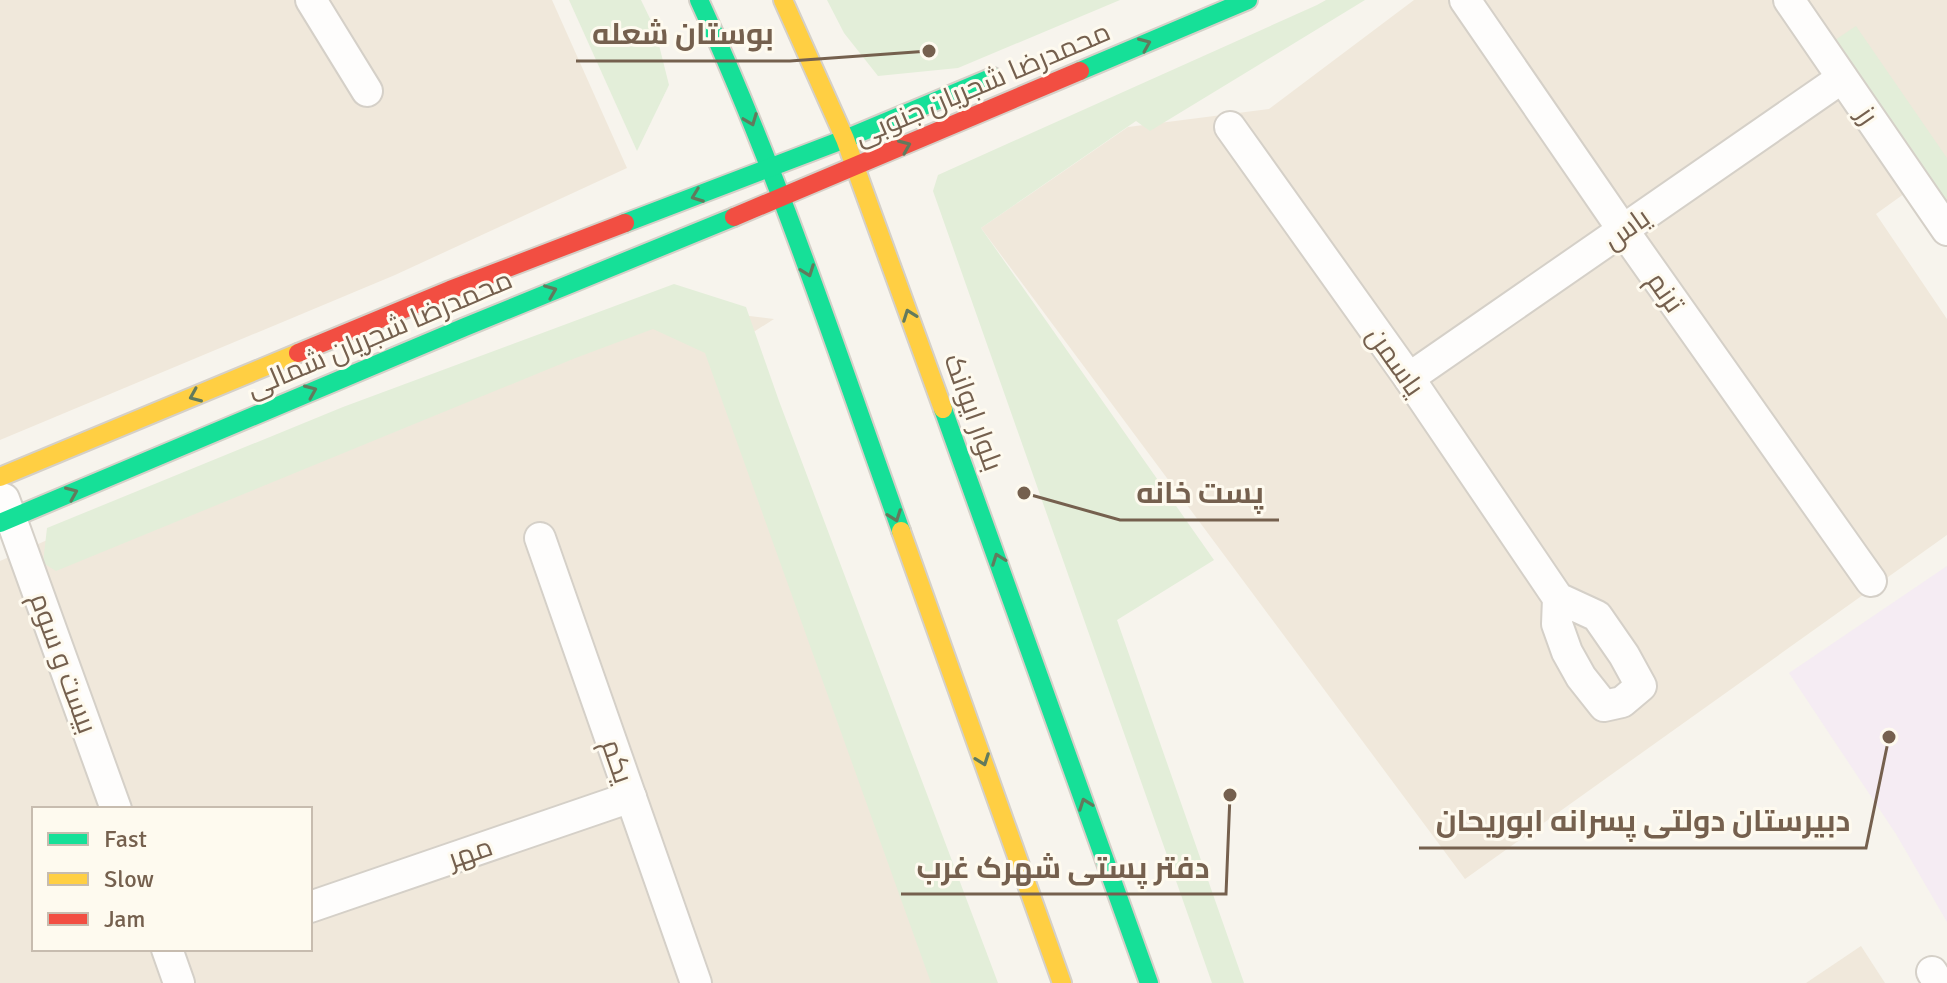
<svg xmlns="http://www.w3.org/2000/svg" width="1947" height="983" viewBox="0 0 1947 983" font-family="Signika,Cairo,sans-serif">
	<style>
		.residential { fill: #f0e8db; fill-rule: evenodd }
		.education { fill: #f5ecf3 }
		.green { fill: #e3eed9 }
		.lines { fill: none; stroke-linecap: round; stroke-linejoin: round }
		.street-casing { stroke: #d5d0c8; stroke-width: 34 }
		.fast-casing { stroke: #d5d0c8; stroke-width: 22 }
		.slow-casing { stroke: #d5d0c8; stroke-width: 22 }
		.jam-casing { stroke: #d5d0c8; stroke-width: 22 }
		.street { stroke: #fefdfc; stroke-width: 30 }
		.fast { stroke: #16e098; stroke-width: 18 }
		.slow { stroke: #ffcf43; stroke-width: 18 }
		.jam { stroke: #f24e42; stroke-width: 18 }
		.oneway { stroke: #627a5d }
		.labels { text-anchor: middle; stroke-width: 6; stroke-linejoin: round; paint-order: stroke }
		.street-label { font-size: 28px; fill: #75604e; stroke: #fefaef }
		.leader { fill: none; stroke: #75604e; stroke-width: 3 }
		.callout-dot { fill: #75604e; stroke: #fefaef; stroke-width: 3 }
		.callout-label { font-size: 30px; text-anchor: middle; font-weight: bold; fill: #75604e; stroke: #fefaef; stroke-width: 6; stroke-linejoin: round; paint-order: stroke }
	</style>
	<rect width="100%" height="100%" fill="#f7f4ed"/>
	<g class="residential">
		<path d="M0 0H552L627 168 395 275 0 440Z"/>
		<path d="M1414 0H1947V163L1876 214 1947 319V535L1465 879 981 228 1128 127 1269 109Z"/>
		<path d="M683 308 774 319 741 340 979 983H0V561L63 533ZM34 809H310V949H34Z"/>
		<path d="M1861 946 1885 983H1806Z"/>
	</g>
	<path class="education" d="M1947 566V922L1896 834 1789 673Z"/>
	<g class="green">
		<path d="M569 0H641L655 29 669 85 637 151Z"/>
		<path d="M827 0H1120L958 68 878 76 844 33Z"/>
		<path d="M1326 0H1365L1150 131 1136 121 981 228 1214 560 1117 620 1244 983H1212L933 191 938 175 1317 5Z"/>
		<path d="M1856 26 1947 158V210L1832 42Z"/>
		<path d="M674 284 746 307 779 401 998 983H931L705 353 653 329 573 359 56 571 43 563 47 528 343 407Z"/>
	</g>
	<g class="lines">
		<defs>
			<g id="street">
				<path d="M311 0 367 91"/>
				<path d="M1465 0 1623 230 1871 581"/>
				<path d="M1789 0 1947 230"/>
				<path d="M1230 127 1409 378 1558 598 1557 624 1567 652 1581 677 1604 706 1622 702 1641 686 1624 655 1597 616 1558 598"/>
				<path d="M1409 378 1842 78"/>
				<path d="M4 499 116 809"/>
				<path d="M540 538 696 983"/>
				<path d="M310 907 631 797"/>
				<path d="M167 949 179 983"/>
				<path d="M1932 972 1939 983"/>
			</g>
			<g id="fast">
				<path d="M699 0C778 172 837 352 901 531"/>
				<path d="M1080 71 1248 0"/>
				<path d="M625 223 845 139 993 77"/>
				<path d="M943 409 1149 983"/>
				<path d="M0 523 465 327 734 217"/>
			</g>
			<g id="slow">
				<path d="M783 0 845 139 943 409"/>
				<path d="M0 477 298 353"/>
				<path d="M901 531 1062 983"/>
			</g>
			<g id="jam">
				<path d="M734 217 1080 71"/>
				<path d="M298 353 450 290 625 223"/>
			</g>
		</defs>
		<use href="#street" class="street-casing"/>
		<use href="#fast" class="fast-casing"/>
		<use href="#slow" class="slow-casing"/>
		<use href="#jam" class="jam-casing"/>
		<use href="#street" class="street"/>
		<use href="#fast" class="fast"/>
		<use href="#slow" class="slow"/>
		<use href="#jam" class="jam"/>
	</g>
	<defs><path id="oneway-chevron" d="M-2-3.5L2.5 0L-2 3.5" fill="none" stroke-width="1.6" stroke-linecap="round" stroke-linejoin="round" transform="scale(2)"/></defs>
	<g class="oneway">
		<use href="#oneway-chevron" transform="translate(1145 44) rotate(-23)"/>
		<use href="#oneway-chevron" transform="translate(751 120) rotate(69)"/>
		<use href="#oneway-chevron" transform="translate(905 146) rotate(-23)"/>
		<use href="#oneway-chevron" transform="translate(697 196) rotate(159)"/>
		<use href="#oneway-chevron" transform="translate(808 271) rotate(70)"/>
		<use href="#oneway-chevron" transform="translate(551 291) rotate(-22)"/>
		<use href="#oneway-chevron" transform="translate(909 315) rotate(-110)"/>
		<use href="#oneway-chevron" transform="translate(311 391) rotate(-23)"/>
		<use href="#oneway-chevron" transform="translate(195 396) rotate(157)"/>
		<use href="#oneway-chevron" transform="translate(72 493) rotate(-23)"/>
		<use href="#oneway-chevron" transform="translate(895 516) rotate(70)"/>
		<use href="#oneway-chevron" transform="translate(998 559) rotate(-110)"/>
		<use href="#oneway-chevron" transform="translate(983 760) rotate(70)"/>
		<use href="#oneway-chevron" transform="translate(1085 804) rotate(-110)"/>
	</g>
	<g class="labels">
		<g class="street-label">
			<text transform="translate(982 83) rotate(-23)" y="10">محمدرضا شجریان جنوبی</text>
			<text transform="translate(1868 115) rotate(56)" y="10">رز</text>
			<text transform="translate(1626 228) rotate(-35)" y="10">یاس</text>
			<text transform="translate(1666 292) rotate(55)" y="10">ترنم</text>
			<text transform="translate(379 333) rotate(-23)" y="10">محمدرضا شجریان شمالی</text>
			<text transform="translate(1396 361) rotate(55)" y="10">یاسمن</text>
			<text transform="translate(974 412) rotate(70)" y="10">بلوار ایوانک</text>
			<text transform="translate(64 663) rotate(70)" y="10">بیست و سوم</text>
			<text transform="translate(618 761) rotate(71)" y="10">یکم</text>
			<text transform="translate(470 852) rotate(-19)" y="10">مهر</text>
		</g>
	</g>
	<path class="leader" d="M929 51L790 61H576M1024 493L1120 520H1279M1889 737L1866 848H1419M1230 795L1226 894H901"/>
	<g class="callout-dot">
		<circle cx="929" cy="51" r="8"/>
		<circle cx="1024" cy="493" r="8"/>
		<circle cx="1889" cy="737" r="8"/>
		<circle cx="1230" cy="795" r="8"/>
	</g>
	<g class="callout-label">
		<text x="683" y="44">بوستان شعله</text>
		<text x="1200" y="503">پست خانه</text>
		<text x="1643" y="831">دبیرستان دولتی پسرانه ابوریحان</text>
		<text x="1063" y="878">دفتر پستی شهرک غرب</text>
	</g>
	<rect x="32" y="807" width="280" height="144" fill="#fefaef" stroke="#c7bcaf" stroke-width="2"/>
	<rect x="48" y="833" width="40" height="12" fill="#16e098" stroke="#c7bcaf" stroke-width="2"/>
	<text x="104" y="847" font-size="24" fill="#75604e">Fast</text>
	<rect x="48" y="873" width="40" height="12" fill="#ffcf43" stroke="#c7bcaf" stroke-width="2"/>
	<text x="104" y="887" font-size="24" fill="#75604e">Slow</text>
	<rect x="48" y="913" width="40" height="12" fill="#f24e42" stroke="#c7bcaf" stroke-width="2"/>
	<text x="104" y="927" font-size="24" fill="#75604e">Jam</text>
</svg>
